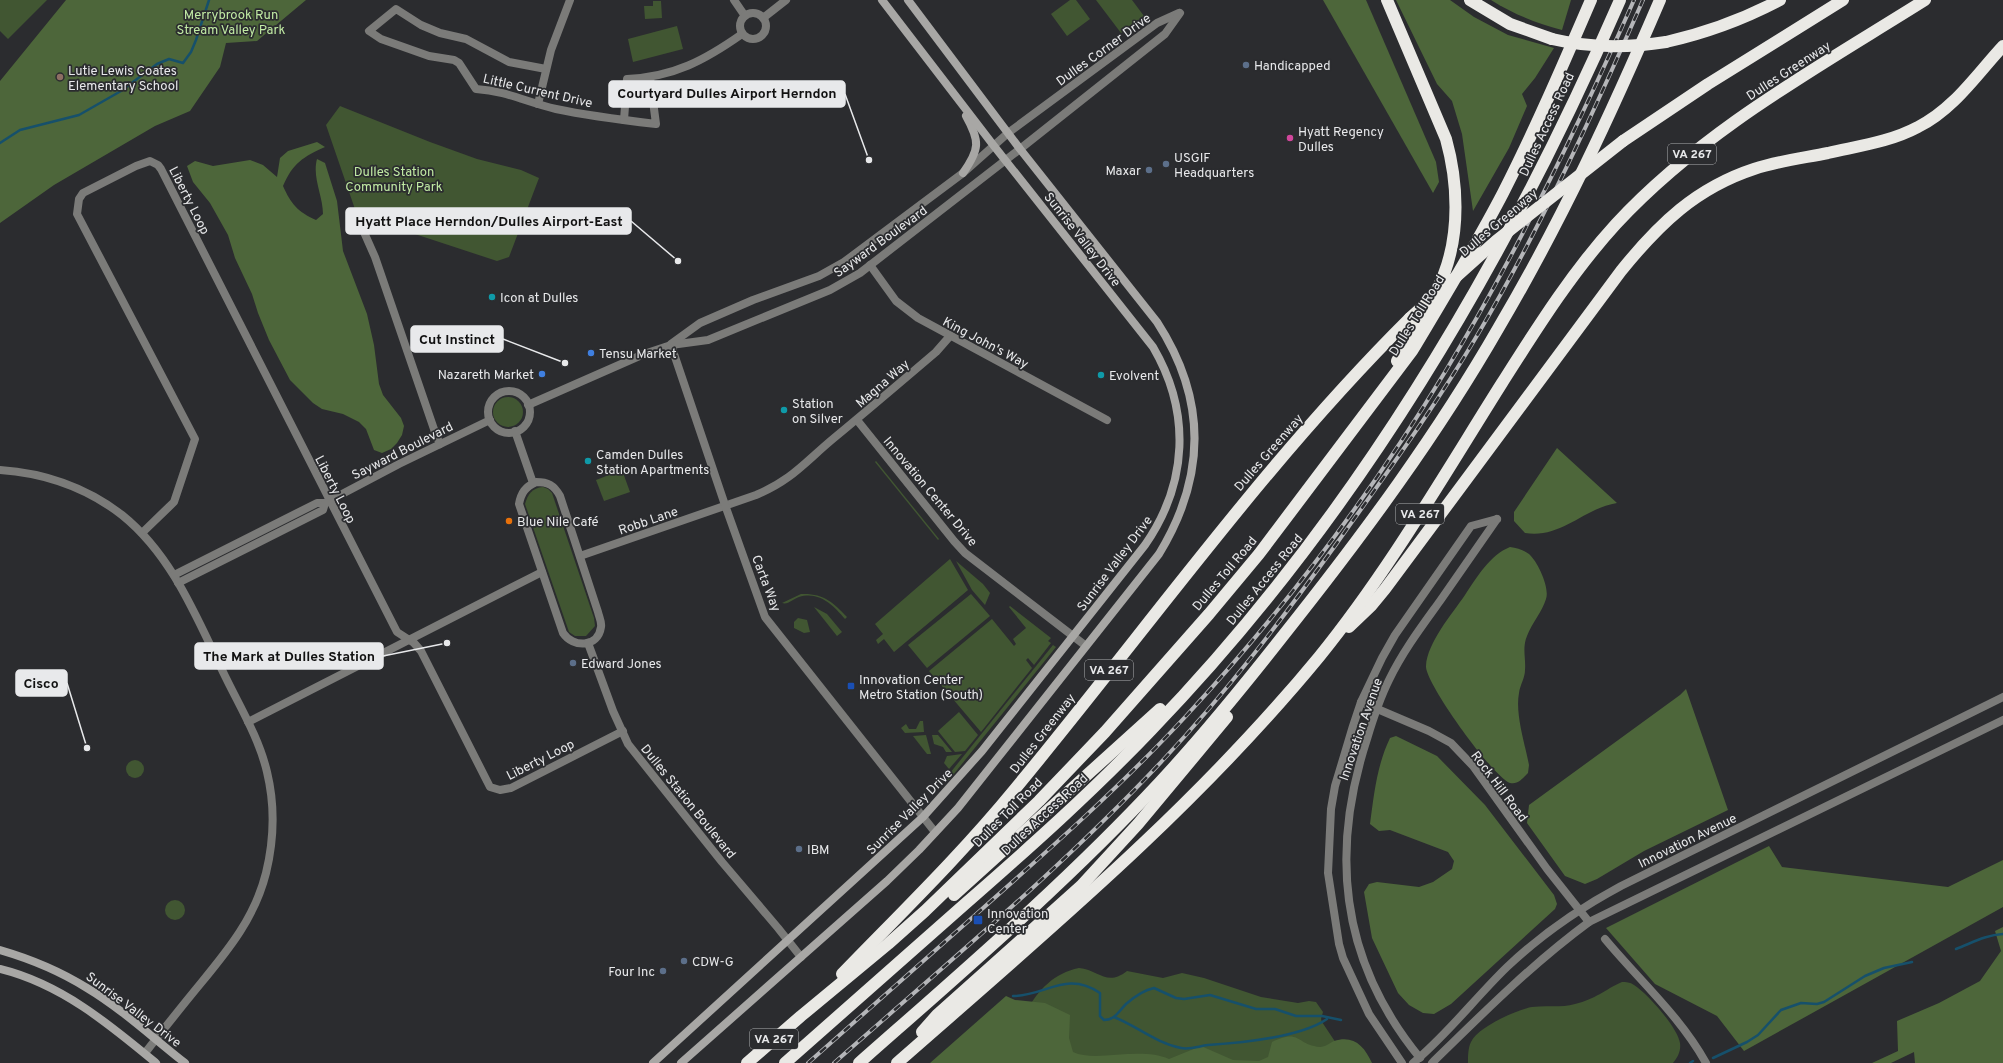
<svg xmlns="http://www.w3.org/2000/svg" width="2003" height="1063" viewBox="0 0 2003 1063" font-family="Overpass,sans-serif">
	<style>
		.green { fill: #415632 }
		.forest { fill: #4d663a }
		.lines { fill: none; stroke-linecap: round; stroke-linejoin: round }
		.stream { stroke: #16506b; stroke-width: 2.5 }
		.minor { stroke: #7b7b79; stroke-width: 8 }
		.tertiary { stroke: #7b7b79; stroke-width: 8 }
		.secondary { stroke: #a8a7a5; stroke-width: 8 }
		.motorway { stroke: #eae9e5; stroke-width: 12 }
		.rail-casing { stroke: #b5b6b9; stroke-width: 4 }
		.rail { stroke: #2b2c2f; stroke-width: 2.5; stroke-dasharray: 8; stroke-linecap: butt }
		.motorway-bridge { stroke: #eae9e5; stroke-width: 12 }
		.service-dot { fill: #5c6f8a; stroke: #2b2c2f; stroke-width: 1.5 }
		.education-dot { fill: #8d6e63; stroke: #2b2c2f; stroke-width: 1.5 }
		.hotel-dot { fill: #d1479c; stroke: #2b2c2f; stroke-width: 1.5 }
		.culture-dot { fill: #0f9aa8; stroke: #2b2c2f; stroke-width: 1.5 }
		.shop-dot { fill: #3f7fe0; stroke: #2b2c2f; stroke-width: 1.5 }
		.food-dot { fill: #e8710a; stroke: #2b2c2f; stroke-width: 1.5 }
		.transit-dot { fill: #1a4fb4; stroke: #2b2c2f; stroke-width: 1.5 }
		.labels { text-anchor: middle; stroke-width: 3.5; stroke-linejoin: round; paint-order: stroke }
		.shield { fill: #2b2c2f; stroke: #afb0b3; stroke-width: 1 }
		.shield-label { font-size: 12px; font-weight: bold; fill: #e8e9eb }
		.park-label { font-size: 13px; fill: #c1eba4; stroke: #2b2c2f }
		.street-label { font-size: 13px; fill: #e8e9eb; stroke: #2b2c2f }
		.poi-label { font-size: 13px; fill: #e8e9eb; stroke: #2b2c2f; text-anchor: start }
		.leader { fill: none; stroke: #e8e9eb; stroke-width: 1.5 }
		.callout-dot { fill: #e8e9eb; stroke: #2b2c2f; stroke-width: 1.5 }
		.callout { fill: #e8e9eb; stroke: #e8e9eb; stroke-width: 1.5 }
		.callout-label { font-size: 14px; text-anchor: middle; font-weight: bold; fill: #111 }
	</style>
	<rect width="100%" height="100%" fill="#2b2c2f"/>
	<g class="green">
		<path d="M0 0H47L8 39 0 31Z"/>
		<path d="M1070 0H1076L1090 19 1067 36 1051 14Z"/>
		<path d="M1096 0H1132L1144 16 1121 33Z"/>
		<path d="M653 1H661L662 18 645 19 644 6H653Z"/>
		<path d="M677 26 683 49 633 62 628 39Z"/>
		<path d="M340 106 430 142 477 159 521 170 539 178 509 257 497 261 357 215 326 125Z"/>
		<circle cx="508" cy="412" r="15"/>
		<path d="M876 461 939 539 938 540 875 462Z"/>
		<path d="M622 470 630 492 604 501 596 480Z"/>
		<path d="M543 487 548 489 552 493 594 618 595 626 586 636H575L569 632 525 504C528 494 532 488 543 487Z"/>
		<path d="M950 559 968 590 894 652 884 639 878 644 876 640 883 634 875 624Z"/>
		<path d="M956 561 983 584 990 593 985 605 972 590Z"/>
		<path d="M801 594C823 593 833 602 847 617L845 619C833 605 819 591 799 597 793 599 788 605 782 603Z"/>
		<path d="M971 594 990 616 927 668 908 645Z"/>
		<path d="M1010 606 1051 638 1048 641 1051 643 1034 665 1028 658 1026 660 1032 668 981 732 929 671 992 619 1014 646 1016 644 1013 639 1026 628 1009 607Z"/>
		<path d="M814 607 827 614 842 632 837 636Z"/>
		<path d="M798 618 807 620 810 632 804 633 794 628V622Z"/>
		<path d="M1053 645 1056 647 949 780 946 778Z"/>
		<path d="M959 712 978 735 965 751 955 752 938 731Z"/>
		<path d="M920 721H923L924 732 905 733 901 728 906 724 909 729H916Z"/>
		<path d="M926 735 931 754H927L913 736Z"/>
		<path d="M932 735H938L952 752H946L943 747 934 744Z"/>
		<path d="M962 754 949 769 944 763 947 756Z"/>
		<circle cx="135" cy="769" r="9"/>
		<circle cx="175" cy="910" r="10"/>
		<path d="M1079 968C1099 970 1107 987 1127 971L1163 978 1182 973 1204 978 1261 997 1298 1003 1309 1001 1316 1002 1323 1012 1321 1019 1322 1022 1342 1052 1343 1063H1070L1026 1012C1038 990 1054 973 1079 968Z"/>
		<path d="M1622 982C1626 982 1630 982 1634 985 1647 993 1678 1028 1680 1043 1681 1051 1678 1057 1673 1063H1468C1468 1056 1468 1048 1471 1042 1478 1027 1516 1010 1532 1007 1546 1005 1561 1008 1575 1004 1596 999 1604 990 1622 982Z"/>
	</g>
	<g class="forest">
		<path d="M66 0H306L257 41 226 43 220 67 190 111 155 126 54 185 0 223V81Z"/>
		<path d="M1323 0H1366L1436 162 1439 182 1433 193Z"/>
		<path d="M1396 0H1450L1474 17 1508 35 1554 48 1535 78 1522 94 1527 106 1509 148 1473 211 1462 134 1452 101 1437 84Z"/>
		<path d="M1491 0H1571L1562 30C1536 23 1513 14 1491 0Z"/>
		<path d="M317 142 325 147C303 157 293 163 283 186 291 204 298 212 316 220L323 214C323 195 312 178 317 159L325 163 337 201 343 251 367 314 374 345 379 384 383 395 401 418 404 426 402 435 397 443 391 449 382 453 374 450 366 429 359 422 343 414 322 409 313 403 290 380 269 340 258 313 252 294 235 258 228 235 210 203 193 182 187 166 195 161 213 166 250 160 263 165 277 177 280 158 288 151Z"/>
		<path d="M1557 448 1617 503C1584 508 1561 539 1525 533L1514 521V512Z"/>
		<path d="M1510 547C1517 548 1524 550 1529 554 1538 562 1550 588 1546 599 1542 612 1532 623 1527 636 1522 648 1526 658 1525 670 1525 678 1520 685 1519 693 1515 714 1525 744 1529 765L1528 773C1523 778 1518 785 1510 783 1494 778 1425 683 1426 666 1427 643 1452 614 1465 595 1477 577 1490 555 1510 547Z"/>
		<path d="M1686 689 1728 810 1644 851 1597 879 1585 884 1565 876 1527 823 1529 805 1680 695Z"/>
		<path d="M1396 736 1437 756 1485 805 1554 895 1557 904 1555 909 1451 1004 1434 1014 1423 1013 1409 1005 1398 993 1372 938 1364 892 1369 884 1377 882 1419 887 1433 882 1452 869 1454 861 1448 852 1390 830 1379 831 1370 824C1374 794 1377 765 1390 738Z"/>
		<path d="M1769 846 1782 867 1948 887 2003 860V907L1744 1051 1717 1016 1655 984 1606 928Z"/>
		<path d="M2003 927V1063H1915L1914 1052 1891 1063H1872L1898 1051 1897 1021 1939 1003 1980 981 2001 951 1995 931Z"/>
		<path d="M1006 996 1015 1000 1045 1003 1070 1015 1069 1038 1073 1052C1096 1063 1139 1046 1169 1059L1201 1046 1233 1060 1259 1061 1268 1057 1272 1042C1301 1028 1296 1045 1320 1047 1325 1047 1330 1043 1334 1041 1354 1035 1364 1046 1372 1063H930Z"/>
	</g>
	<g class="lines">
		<g class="stream">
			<path d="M0 143 20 130 79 115 121 91 157 64 169 59 183 63 191 52 196 40 209 0"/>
			<path d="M1956 949C1972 943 1985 935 2003 934"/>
			<path d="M1013 996C1046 996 1066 970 1100 993V1016L1104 1020C1115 1020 1119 1011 1126 1004 1134 997 1144 990 1154 988L1176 998 1184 999 1210 995 1256 1009H1275L1296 1016H1322L1341 1020"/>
			<path d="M1114 1017C1137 1026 1156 1043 1181 1048 1190 1050 1199 1046 1208 1045 1240 1043 1301 1037 1327 1019"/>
			<path d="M1713 1058 1747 1042 1758 1035 1781 1010 1801 1003 1817 1004 1824 1002 1865 976 1884 968 1912 962"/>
			<path d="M1690 1063 1693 1061"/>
		</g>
		<g class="minor">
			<path d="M734 0 745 16"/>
			<circle cx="753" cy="26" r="13"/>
			<path d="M763 18 786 0"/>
			<path d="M546 69 509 62 466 39 440 33 421 25 396 9 369 31 381 39 429 56 454 60 459 63 476 89C507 91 526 102 556 109 589 116 622 120 656 124L650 78"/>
			<path d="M538 104 551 50 570 0"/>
			<path d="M624 120 627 79C674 77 705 60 742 34"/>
			<path d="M1008 133 1157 23 1179 13"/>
			<path d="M1020 149 1165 34 1180 13"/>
			<path d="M363 230 375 257 436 435 440 444"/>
			<path d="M870 265 896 301 918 318 1107 420"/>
			<path d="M857 420 954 541 965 553 1086 646"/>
			<path d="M515 431 533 483"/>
			<path d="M536 482C548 482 554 485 560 496L598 612C599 617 602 622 601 627 598 648 573 648 563 633L519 504C521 493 525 487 536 482Z"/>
			<path d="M142 533 174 502 195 439 77 214 79 199 83 193 136 166 150 161 158 165 161 169 397 632 414 643 421 651 490 787 500 790 511 788 623 731"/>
			<path d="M580 556 756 495C792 480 805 462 834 438 868 410 902 381 936 352L950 336"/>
			<path d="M588 643 613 711 628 744 722 862 778 928 801 957"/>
			<path d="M1361 702 1429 731 1451 743 1473 766 1547 869 1589 922"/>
			<path d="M248 722 542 572"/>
			<path d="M1605 939C1639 980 1680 1016 1706 1063"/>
			<path d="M1420 1058C1341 962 1329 855 1367 739 1373 719 1380 698 1389 680 1403 651 1422 626 1440 601 1459 574 1478 546 1497 519"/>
			<path d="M1402 1063 1369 1014 1343 958 1339 944 1328 873 1331 809 1335 786 1353 726 1361 702 1382 658 1395 635 1471 526 1497 519"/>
		</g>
		<g class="tertiary">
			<path d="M671 344 700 323 753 300 819 276 844 262 963 173 1008 133"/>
			<path d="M671 345 725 505 765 617 935 832"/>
			<circle cx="509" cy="412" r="21"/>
			<path d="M528 405 644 354 671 345 708 340 830 290 860 273 1020 149"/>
			<path d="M0 470C44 473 87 488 122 515 173 556 197 619 225 676 240 707 259 738 267 772 275 805 274 840 266 873 255 917 229 949 201 983 182 1006 163 1030 145 1053"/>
			<path d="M174 575 317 503H325L399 464 490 420"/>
			<path d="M178 583 323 510 325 503"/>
			<path d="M1413 1063C1448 1034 1475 998 1507 967 1543 933 1578 909 1621 886L2003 697"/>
			<path d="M1432 1063C1482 1014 1532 964 1589 922L2003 720"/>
		</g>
		<g class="secondary">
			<path d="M963 173C980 149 980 141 966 116"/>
			<path d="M0 950C31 959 60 971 87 988 122 1009 153 1038 185 1063"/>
			<path d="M0 969C61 984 109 1024 156 1063"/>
			<path d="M653 1063 923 817 982 751 1145 545C1188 483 1191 412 1153 347L994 146 882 0"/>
			<path d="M681 1063 887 881 919 850 958 808 1159 554C1206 477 1207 399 1157 322L1020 149 908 0"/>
		</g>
		<g class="motorway">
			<path d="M1387 0 1446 139C1458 182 1460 232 1444 274 1432 305 1413 332 1397 361"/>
			<path d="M1470 0 1510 24 1552 39"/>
			<path d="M1666 42C1706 33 1744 19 1780 0"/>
			<path d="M1623 141 1708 84 1843 0"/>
			<path d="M1349 627 1371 606 1385 589 1621 271C1659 224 1696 188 1754 169 1778 161 1803 158 1828 153 1858 146 1890 142 1918 127 1954 109 1977 74 2003 46"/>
			<path d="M954 895 1160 709"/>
			<path d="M842 974C901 913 961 855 1015 789 1146 631 1264 463 1410 318"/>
			<path d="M922 1032 937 1015 1081 886 1138 824 1227 717"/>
			<path d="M747 1063 801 1016 888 944 925 911 1039 801 1105 732 1209 614 1259 554 1412 351C1443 299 1475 247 1503 193 1535 130 1563 65 1591 0"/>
			<path d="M785 1063C845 1010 905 957 965 904 1029 848 1092 792 1151 730 1354 520 1504 267 1620 0"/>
			<path d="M859 1063C962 972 1066 883 1160 782 1205 734 1246 683 1286 632 1363 535 1437 435 1499 327 1561 222 1612 112 1660 0"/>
			<path d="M897 1063C1044 934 1194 809 1319 657 1388 572 1444 475 1502 383 1537 328 1572 272 1616 224 1703 130 1817 68 1925 0"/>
		</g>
		<defs>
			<g id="rail">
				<path d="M808 1063C866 1012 924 960 982 909 1052 847 1122 785 1186 716 1283 611 1371 494 1445 372 1517 253 1578 127 1634 0"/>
				<path d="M834 1063C946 964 1061 869 1163 760 1227 692 1283 618 1337 543 1386 474 1435 407 1478 334 1541 227 1593 114 1643 0"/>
			</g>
		</defs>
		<use href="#rail" class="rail-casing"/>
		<use href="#rail" class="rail"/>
		<g class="motorway-bridge">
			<path d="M1552 39C1590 48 1628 48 1666 42"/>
			<path d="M1410 318 1496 241 1623 141"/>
		</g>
	</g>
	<g class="service-dot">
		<circle cx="1246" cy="65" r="4"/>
		<circle cx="1166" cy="164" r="4"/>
		<circle cx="1149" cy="170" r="4"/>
		<circle cx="573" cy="663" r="4"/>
		<circle cx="799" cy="849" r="4"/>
		<circle cx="684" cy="961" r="4"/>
		<circle cx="663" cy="971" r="4"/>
	</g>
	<circle class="education-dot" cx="60" cy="77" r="4"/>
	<circle class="hotel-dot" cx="1290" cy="138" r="4"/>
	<g class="culture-dot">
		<circle cx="492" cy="297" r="4"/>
		<circle cx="1101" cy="375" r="4"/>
		<circle cx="784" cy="410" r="4"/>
		<circle cx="588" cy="461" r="4"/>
	</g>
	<g class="shop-dot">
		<circle cx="591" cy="353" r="4"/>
		<circle cx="542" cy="374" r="4"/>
	</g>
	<circle class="food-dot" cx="509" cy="521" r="4"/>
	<g class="transit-dot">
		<rect x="847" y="682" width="8" height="8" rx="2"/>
		<rect x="973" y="915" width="10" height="10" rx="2"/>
	</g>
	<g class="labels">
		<g class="shield">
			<rect x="1668" y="144" width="48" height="20" rx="3"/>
			<rect x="1396" y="504" width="48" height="20" rx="3"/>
			<rect x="1085" y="660" width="48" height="20" rx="3"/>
			<rect x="750" y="1029" width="48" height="20" rx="3"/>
		</g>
		<g class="shield-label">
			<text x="1692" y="158">VA 267</text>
			<text x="1420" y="518">VA 267</text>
			<text x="1109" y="674">VA 267</text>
			<text x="774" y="1043">VA 267</text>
		</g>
		<g class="park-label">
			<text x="231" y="19">Merrybrook Run<tspan x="231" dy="15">Stream Valley Park</tspan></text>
			<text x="394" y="176">Dulles Station<tspan x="394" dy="15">Community Park</tspan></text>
		</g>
		<g class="street-label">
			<text transform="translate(1103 49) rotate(-36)" y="5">Dulles Corner Drive</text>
			<text transform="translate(1788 70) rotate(-33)" y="5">Dulles Greenway</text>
			<text transform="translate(538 90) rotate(13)" y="5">Little Current Drive</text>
			<text transform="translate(1546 124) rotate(-65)" y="5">Dulles Access Road</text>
			<text transform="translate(190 200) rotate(63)" y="5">Liberty Loop</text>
			<text transform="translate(1498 222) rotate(-40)" y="5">Dulles Greenway</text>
			<text transform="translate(1083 239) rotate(52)" y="5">Sunrise Valley Drive</text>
			<text transform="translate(880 241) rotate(-36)" y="5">Sayward Boulevard</text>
			<text transform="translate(1416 315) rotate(-58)" y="5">Dulles Toll Road</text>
			<text transform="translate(986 342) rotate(28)" y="5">King John's Way</text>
			<text transform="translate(882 383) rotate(-41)" y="5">Magna Way</text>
			<text transform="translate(402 450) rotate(-27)" y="5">Sayward Boulevard</text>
			<text transform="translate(1268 452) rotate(-49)" y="5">Dulles Greenway</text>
			<text transform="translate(336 489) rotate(63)" y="5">Liberty Loop</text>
			<text transform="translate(931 491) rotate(50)" y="5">Innovation Center Drive</text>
			<text transform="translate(648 520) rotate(-19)" y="5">Robb Lane</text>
			<text transform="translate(1114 563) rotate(-53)" y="5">Sunrise Valley Drive</text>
			<text transform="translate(1224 573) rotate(-50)" y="5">Dulles Toll Road</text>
			<text transform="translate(1264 579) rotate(-51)" y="5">Dulles Access Road</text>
			<text transform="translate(767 583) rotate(69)" y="5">Carta Way</text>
			<text transform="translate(1360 729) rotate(-71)" y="5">Innovation Avenue</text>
			<text transform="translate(1042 733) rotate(-52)" y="5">Dulles Greenway</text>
			<text transform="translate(540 759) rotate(-27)" y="5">Liberty Loop</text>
			<text transform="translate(1500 786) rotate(53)" y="5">Rock Hill Road</text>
			<text transform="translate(689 801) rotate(51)" y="5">Dulles Station Boulevard</text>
			<text transform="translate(909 811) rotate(-45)" y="5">Sunrise Valley Drive</text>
			<text transform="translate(1007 812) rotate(-45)" y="5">Dulles Toll Road</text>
			<text transform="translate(1044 814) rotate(-43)" y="5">Dulles Access Road</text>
			<text transform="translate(1687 840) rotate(-26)" y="5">Innovation Avenue</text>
			<text transform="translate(134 1009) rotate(37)" y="5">Sunrise Valley Drive</text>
		</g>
		<g class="poi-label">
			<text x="1254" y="70">Handicapped</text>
			<text x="68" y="75">Lutie Lewis Coates<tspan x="68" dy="15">Elementary School</tspan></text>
			<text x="1298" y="136">Hyatt Regency<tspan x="1298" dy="15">Dulles</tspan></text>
			<text x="1174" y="162">USGIF<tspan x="1174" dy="15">Headquarters</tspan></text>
			<text x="1141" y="175" text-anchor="end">Maxar</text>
			<text x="500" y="302">Icon at Dulles</text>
			<text x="599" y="358">Tensu Market</text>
			<text x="534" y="379" text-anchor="end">Nazareth Market</text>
			<text x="1109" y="380">Evolvent</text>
			<text x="792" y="408">Station<tspan x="792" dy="15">on Silver</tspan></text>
			<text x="596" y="459">Camden Dulles<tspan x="596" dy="15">Station Apartments</tspan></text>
			<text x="517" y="526">Blue Nile Café</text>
			<text x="581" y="668">Edward Jones</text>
			<text x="859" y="684">Innovation Center<tspan x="859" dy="15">Metro Station (South)</tspan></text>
			<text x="807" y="854">IBM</text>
			<text x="987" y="918">Innovation<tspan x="987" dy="15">Center</tspan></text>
			<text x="692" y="966">CDW-G</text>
			<text x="655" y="976" text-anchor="end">Four Inc</text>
		</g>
	</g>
	<path class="leader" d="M869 160L845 94M678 261L631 221M565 363L503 339M447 643L383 656M87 748L67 683"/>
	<g class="callout-dot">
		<circle cx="869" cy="160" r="4"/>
		<circle cx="678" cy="261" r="4"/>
		<circle cx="565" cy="363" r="4"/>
		<circle cx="447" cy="643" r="4"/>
		<circle cx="87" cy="748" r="4"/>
	</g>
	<g class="callout">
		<rect x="609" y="81" width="236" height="26" rx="4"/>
		<rect x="346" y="208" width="285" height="26" rx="4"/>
		<rect x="411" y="326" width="92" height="26" rx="4"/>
		<rect x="195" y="643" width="188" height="26" rx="4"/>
		<rect x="16" y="670" width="51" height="26" rx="4"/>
	</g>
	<g class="callout-label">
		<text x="727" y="98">Courtyard Dulles Airport Herndon</text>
		<text x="489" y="226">Hyatt Place Herndon/Dulles Airport-East</text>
		<text x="457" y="344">Cut Instinct</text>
		<text x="289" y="661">The Mark at Dulles Station</text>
		<text x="41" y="688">Cisco</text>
	</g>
</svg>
